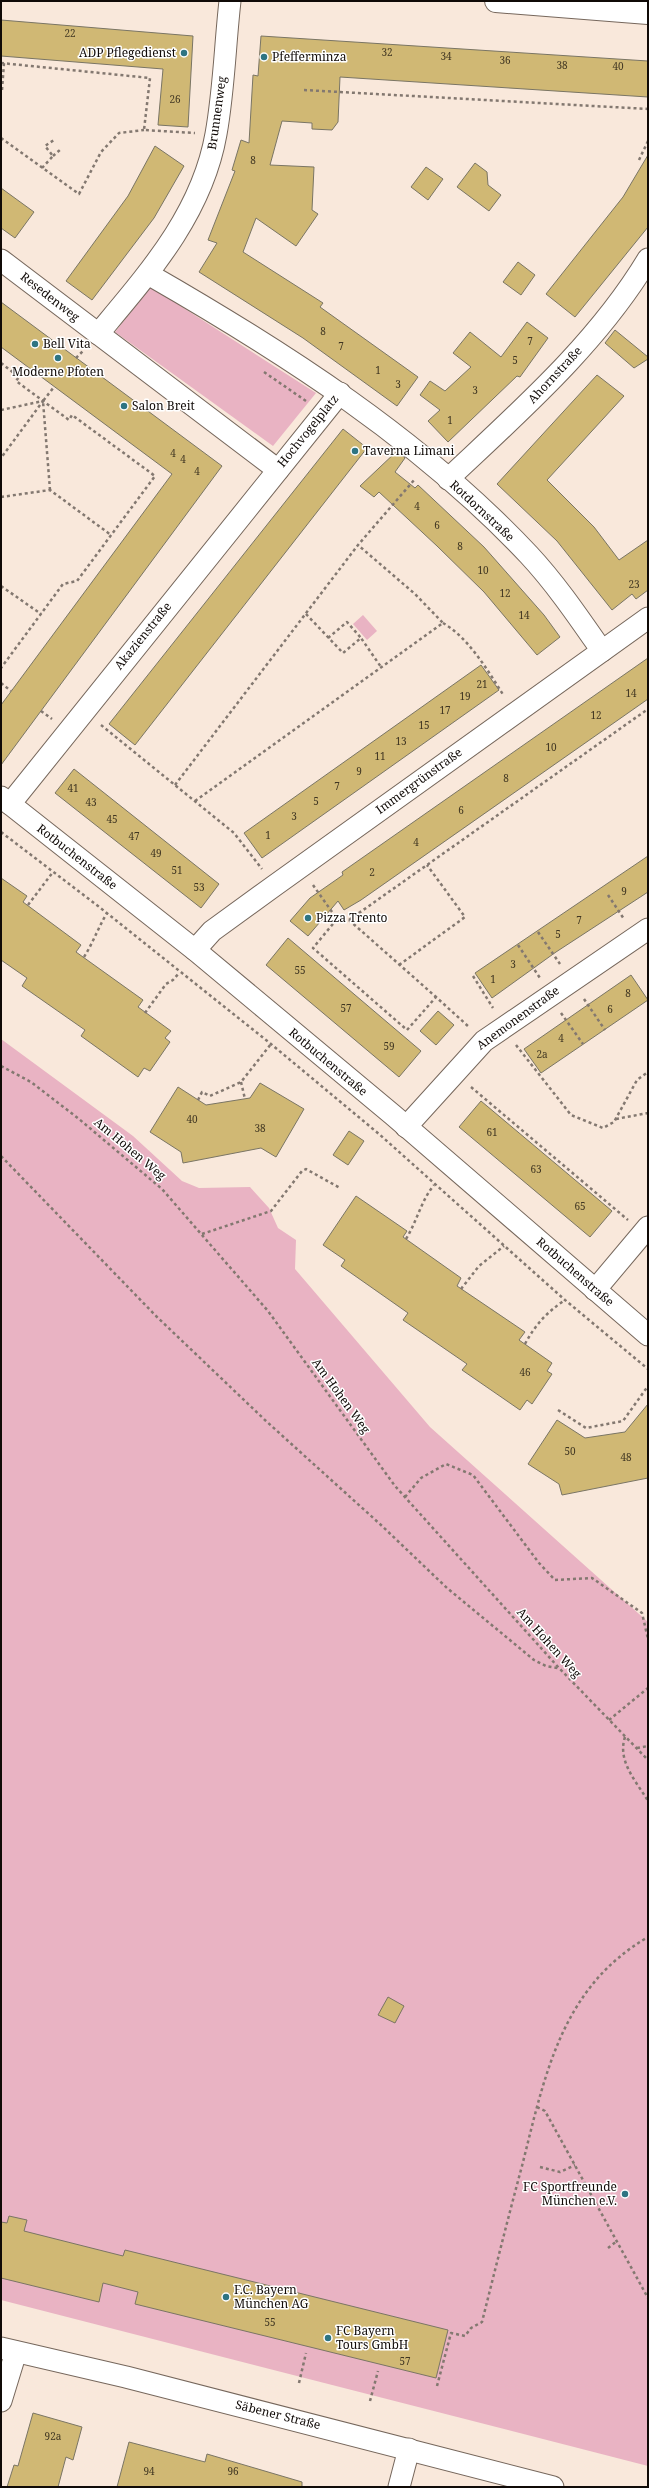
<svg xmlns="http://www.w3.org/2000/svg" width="649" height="2488" viewBox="0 0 649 2488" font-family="'Noto Serif',serif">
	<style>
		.green { fill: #e9b3c3 }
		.building { fill: #d0b874; stroke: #7a7564 }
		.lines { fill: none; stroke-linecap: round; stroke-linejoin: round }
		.street-casing { stroke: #76675c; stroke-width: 23 }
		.secondary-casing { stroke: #76675c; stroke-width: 24 }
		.path { stroke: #837870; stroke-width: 2.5; stroke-dasharray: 3 3; stroke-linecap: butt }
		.street { stroke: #fff; stroke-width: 21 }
		.secondary { stroke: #fff; stroke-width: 22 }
		.poi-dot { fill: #2e7482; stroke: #fff; stroke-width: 1.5 }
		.labels { text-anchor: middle; stroke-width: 3; stroke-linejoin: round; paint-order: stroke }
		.number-label { font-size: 10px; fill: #403622 }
		.poi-label { font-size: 12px; fill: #100a07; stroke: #fff; text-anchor: start }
		.street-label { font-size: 12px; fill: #100a07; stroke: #fff }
	</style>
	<rect width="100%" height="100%" fill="#f9e8db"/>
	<g class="green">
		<path d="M151 287 316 393 273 446 115 332Z"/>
		<path d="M363 615 377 631 367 640 353 624Z"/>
		<path d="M1 1039 133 1136 182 1181 199 1188 250 1187 269 1208 278 1228 296 1240 295 1269 430 1427 648 1622V2466L1 2300Z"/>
	</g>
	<g class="building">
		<path d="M1 20 193 36 188 127 158 125 163 69 1 56Z"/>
		<path d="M261 36 648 61V97L340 77 338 122 332 130 312 129V123L282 121 270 165 314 167 312 210 318 214 296 246 256 218 243 252 323 303 320 307 418 377 397 406 303 338 199 272 217 243 208 240 235 171 232 170 241 140 249 143 253 75 258 76Z"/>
		<path d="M155 146 184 166 154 218 92 300 66 281 128 196Z"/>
		<path d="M648 155V227L575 317 546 294 623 197Z"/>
		<path d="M475 163 487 172 488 185 501 195 489 211 457 187Z"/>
		<path d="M426 167 443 179 428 200 411 187Z"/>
		<path d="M1 188 34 212 15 238 1 228Z"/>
		<path d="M518 262 535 275 521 295 503 282Z"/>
		<path d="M1 302 222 466 1 765V705L172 474 1 347Z"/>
		<path d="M527 322 548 338 520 377 517 376 448 442 428 421 440 410 420 395 430 381 445 391 471 367 453 353 470 332 501 357Z"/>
		<path d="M615 330 648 357V359L634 368 605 343Z"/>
		<path d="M597 375 624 396 547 480 594 527 619 560 648 540V590L636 599 632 594 612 610 557 541 497 484Z"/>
		<path d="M343 429 367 448 135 745 109 724Z"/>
		<path d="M397 451 405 458 395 472 415 488 418 485 484 547 544 615 560 637 537 655 484 592 437 546 379 492 374 497 360 486Z"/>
		<path d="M648 658V699L361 900 344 910 338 901 308 936 290 921 310 898 343 875 342 872Z"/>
		<path d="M481 665 499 690 262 858 244 833Z"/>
		<path d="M74 769 219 884 201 908 55 793Z"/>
		<path d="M648 856V892L556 952 492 998 475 973Z"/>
		<path d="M1 878 27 896 23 902 81 945 76 952 143 1000 138 1007 171 1031 165 1038 170 1042 150 1071 144 1068 138 1077 81 1036 85 1030 22 986 27 978 1 960Z"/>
		<path d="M288 938 421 1051 399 1077 266 965Z"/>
		<path d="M631 975 648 1000 541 1073 524 1049Z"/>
		<path d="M438 1011 454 1025 436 1045 420 1031Z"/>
		<path d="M260 1083 304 1109 276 1157 261 1148 183 1163 181 1152 150 1132 178 1087 206 1105 250 1098Z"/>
		<path d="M481 1101 612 1211 590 1237 459 1127Z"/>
		<path d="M349 1131 364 1141 348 1165 333 1155Z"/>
		<path d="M356 1196 407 1231 403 1237 461 1278 457 1286 525 1332 519 1340 552 1363 547 1371 552 1374 532 1404 527 1400 520 1410 462 1370 467 1364 403 1320 408 1313 341 1266 345 1260 323 1245Z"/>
		<path d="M648 1404V1478L562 1495 559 1484 528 1464 557 1420 585 1438 625 1432Z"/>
		<path d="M388 1997 404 2006 395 2023 378 2015Z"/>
		<path d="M9 2216 27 2220 24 2231 123 2256 125 2250 448 2330 436 2378 135 2304 138 2292 103 2283 99 2302 1 2278V2222L7 2223Z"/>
		<path d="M33 2413 82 2427 73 2460 66 2457 58 2487H7L14 2465 18 2466Z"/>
		<path d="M129 2442 205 2462 207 2454 302 2482V2487H117Z"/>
	</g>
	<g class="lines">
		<defs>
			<g id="street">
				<path d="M1 260 278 470"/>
				<path d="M148 274C284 352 421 440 529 555 556 584 579 618 602 651"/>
				<path d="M98 334C148 274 202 214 216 134 224 90 225 45 230 1"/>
				<path d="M448 479C519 412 597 344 648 259"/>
				<path d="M1 797 195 950 393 1115 648 1335"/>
				<path d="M10 804 340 393"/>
				<path d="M195 950 212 931 274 886 648 618"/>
				<path d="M406 1127 484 1041 648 929"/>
				<path d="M595 1290 648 1227"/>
				<path d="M1 2348 126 2377 553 2487"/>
				<path d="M1 2401 16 2352"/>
				<path d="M399 2487 409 2449"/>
			</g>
			<path id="secondary" d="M496 1 648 13"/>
		</defs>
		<use href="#street" class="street-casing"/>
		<use href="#secondary" class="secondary-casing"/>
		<g class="path">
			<path d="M1 63 150 78 144 130 195 133"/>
			<path d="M2 90 4 63"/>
			<path d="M304 90 648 109"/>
			<path d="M1 138 79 194 101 152 119 133 144 130"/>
			<path d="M53 156 61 149"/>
			<path d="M639 160 648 141"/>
			<path d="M42 168 53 156 45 146 54 140"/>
			<path d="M76 358 84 350"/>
			<path d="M1 363 19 377 16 381 69 420 72 415 155 476 77 581 63 584 1 668"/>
			<path d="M264 372 306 401"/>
			<path d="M1 410 43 401 1 458"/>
			<path d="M50 490 43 401 54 387"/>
			<path d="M1 497 50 490 111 535"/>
			<path d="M1 586 41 614"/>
			<path d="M306 614 343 653 361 638 381 667"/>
			<path d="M443 623C469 638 488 671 504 696"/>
			<path d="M328 638 347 622 361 638"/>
			<path d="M1 683 11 691"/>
			<path d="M41 711 52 719"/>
			<path d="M101 725 234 833 262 869"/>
			<path d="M175 785 358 545 415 479"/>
			<path d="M195 801 443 623 415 594 358 545"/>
			<path d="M1 832 98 906 271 1044 379 1134 565 1300 648 1369"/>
			<path d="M313 885 337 919 313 948 407 1030 436 997 469 1027"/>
			<path d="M608 895 624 919"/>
			<path d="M28 905 53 872"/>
			<path d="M337 919 349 920 648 709"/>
			<path d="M349 920 436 997"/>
			<path d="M538 932 560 964"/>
			<path d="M518 945 540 978"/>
			<path d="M84 957C93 943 98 928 107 913"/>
			<path d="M399 965 465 917 427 865"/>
			<path d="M473 976 493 1008"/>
			<path d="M584 999 605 1030"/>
			<path d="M145 1013 166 984 173 980 179 973"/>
			<path d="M561 1013 583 1044"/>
			<path d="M516 1045 571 1115 603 1128 614 1122 637 1080 648 1072"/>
			<path d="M1 1066 31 1082 79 1119 162 1189 268 1311 395 1486 559 1668 648 1760"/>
			<path d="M241 1082 245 1099"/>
			<path d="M471 1087 628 1220"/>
			<path d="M198 1100 202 1092 210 1096 241 1082 271 1044"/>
			<path d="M616 1119 648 1113"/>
			<path d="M1 1156 156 1316 266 1421 381 1525 447 1588 534 1660 546 1666 558 1668"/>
			<path d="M202 1234 271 1211 302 1171 306 1169 340 1188"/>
			<path d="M406 1239C417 1221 421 1201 434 1185"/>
			<path d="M461 1289 479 1266 504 1246"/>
			<path d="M525 1344C535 1325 547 1312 565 1300"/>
			<path d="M558 1410 586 1428 623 1421 648 1386"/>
			<path d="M405 1497 421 1478 446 1464 473 1475 539 1563 555 1580 592 1578 642 1613 648 1639"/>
			<path d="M609 1720 648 1688"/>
			<path d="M625 1737C617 1761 636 1781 648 1801"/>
			<path d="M637 1748 648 1746"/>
			<path d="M537 2107 545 2111 648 2298"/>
			<path d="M540 2167 560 2172 575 2165"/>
			<path d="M608 2248 617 2241"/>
			<path d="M299 2383 306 2353"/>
			<path d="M437 2386 451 2333 465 2336 471 2328 482 2322C495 2270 508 2218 522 2166 545 2075 561 1988 648 1937"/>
			<path d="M370 2401 378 2371"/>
		</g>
		<use href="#street" class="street"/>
		<use href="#secondary" class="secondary"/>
	</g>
	<g class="poi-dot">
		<circle cx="184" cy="53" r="4"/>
		<circle cx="264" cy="57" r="4"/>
		<circle cx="35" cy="344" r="4"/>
		<circle cx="58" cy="358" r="4"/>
		<circle cx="124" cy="406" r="4"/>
		<circle cx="355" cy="451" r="4"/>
		<circle cx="308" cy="918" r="4"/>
		<circle cx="625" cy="2194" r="4"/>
		<circle cx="226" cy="2297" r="4"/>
		<circle cx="328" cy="2338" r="4"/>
	</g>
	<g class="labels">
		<g class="number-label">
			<text x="70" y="37">22</text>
			<text x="387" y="56">32</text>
			<text x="446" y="60">34</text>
			<text x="505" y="64">36</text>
			<text x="562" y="69">38</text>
			<text x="618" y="70">40</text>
			<text x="175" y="103">26</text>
			<text x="253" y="164">8</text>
			<text x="323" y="335">8</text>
			<text x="530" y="345">7</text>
			<text x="341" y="350">7</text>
			<text x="515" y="364">5</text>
			<text x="378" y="374">1</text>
			<text x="398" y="388">3</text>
			<text x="475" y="394">3</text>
			<text x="450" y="424">1</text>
			<text x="173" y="457">4</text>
			<text x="183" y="463">4</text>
			<text x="197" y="475">4</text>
			<text x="417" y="510">4</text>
			<text x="437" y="529">6</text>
			<text x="460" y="550">8</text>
			<text x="483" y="574">10</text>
			<text x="634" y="588">23</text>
			<text x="505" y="597">12</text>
			<text x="524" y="619">14</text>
			<text x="482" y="688">21</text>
			<text x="631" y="697">14</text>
			<text x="465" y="700">19</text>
			<text x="445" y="714">17</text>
			<text x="596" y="719">12</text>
			<text x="424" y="729">15</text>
			<text x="401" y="745">13</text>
			<text x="551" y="751">10</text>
			<text x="380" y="760">11</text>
			<text x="359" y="775">9</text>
			<text x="506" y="782">8</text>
			<text x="337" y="790">7</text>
			<text x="73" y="792">41</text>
			<text x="316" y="805">5</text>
			<text x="91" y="806">43</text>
			<text x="461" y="814">6</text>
			<text x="294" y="820">3</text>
			<text x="112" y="823">45</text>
			<text x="268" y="839">1</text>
			<text x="134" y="840">47</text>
			<text x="416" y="846">4</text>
			<text x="156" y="857">49</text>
			<text x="177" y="874">51</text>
			<text x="372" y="876">2</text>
			<text x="199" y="891">53</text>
			<text x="624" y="895">9</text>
			<text x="579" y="924">7</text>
			<text x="558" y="938">5</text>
			<text x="513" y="968">3</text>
			<text x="300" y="974">55</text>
			<text x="493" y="983">1</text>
			<text x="628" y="997">8</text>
			<text x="346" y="1012">57</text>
			<text x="610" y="1013">6</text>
			<text x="561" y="1042">4</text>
			<text x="389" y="1050">59</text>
			<text x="542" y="1058">2a</text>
			<text x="192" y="1123">40</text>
			<text x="260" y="1132">38</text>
			<text x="492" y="1136">61</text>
			<text x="536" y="1173">63</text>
			<text x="580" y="1210">65</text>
			<text x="525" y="1376">46</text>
			<text x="570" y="1455">50</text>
			<text x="626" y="1461">48</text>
			<text x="270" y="2326">55</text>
			<text x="405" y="2365">57</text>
			<text x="53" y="2440">92a</text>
			<text x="149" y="2475">94</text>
			<text x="233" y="2475">96</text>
		</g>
		<g class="poi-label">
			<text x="176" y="57" text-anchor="end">ADP Pflegedienst</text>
			<text x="272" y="61">Pfefferminza</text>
			<text x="43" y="348">Bell Vita</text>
			<text x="58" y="376" text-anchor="middle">Moderne Pfoten</text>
			<text x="132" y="410">Salon Breit</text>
			<text x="363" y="455">Taverna Limani</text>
			<text x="316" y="922">Pizza Trento</text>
			<text x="617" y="2191" text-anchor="end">FC Sportfreunde<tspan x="617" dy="14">München e.V.</tspan></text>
			<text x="234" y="2294">F.C. Bayern<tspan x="234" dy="14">München AG</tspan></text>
			<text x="336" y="2335">FC Bayern<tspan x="336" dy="14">Tours GmbH</tspan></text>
		</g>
		<g class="street-label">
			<text transform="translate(217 113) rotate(-82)" y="4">Brunnenweg</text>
			<text transform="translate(50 297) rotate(38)" y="4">Resedenweg</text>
			<text transform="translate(555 375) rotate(-47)" y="4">Ahornstraße</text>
			<text transform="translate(308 431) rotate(-51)" y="4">Hochvogelplatz</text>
			<text transform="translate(482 511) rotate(43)" y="4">Rotdornstraße</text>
			<text transform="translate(143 636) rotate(-51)" y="4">Akazienstraße</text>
			<text transform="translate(419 781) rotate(-36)" y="4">Immergrünstraße</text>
			<text transform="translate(77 857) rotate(38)" y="4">Rotbuchenstraße</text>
			<text transform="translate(518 1018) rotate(-36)" y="4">Anemonenstraße</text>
			<text transform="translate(328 1062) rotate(40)" y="4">Rotbuchenstraße</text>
			<text transform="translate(130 1149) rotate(40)" y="4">Am Hohen Weg</text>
			<text transform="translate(575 1272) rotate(41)" y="4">Rotbuchenstraße</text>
			<text transform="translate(341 1396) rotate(54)" y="4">Am Hohen Weg</text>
			<text transform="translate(549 1643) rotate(48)" y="4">Am Hohen Weg</text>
			<text transform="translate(278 2415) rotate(14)" y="4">Säbener Straße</text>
		</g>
	</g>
	<rect width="649" height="2488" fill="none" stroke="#100a07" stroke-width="4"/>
</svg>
